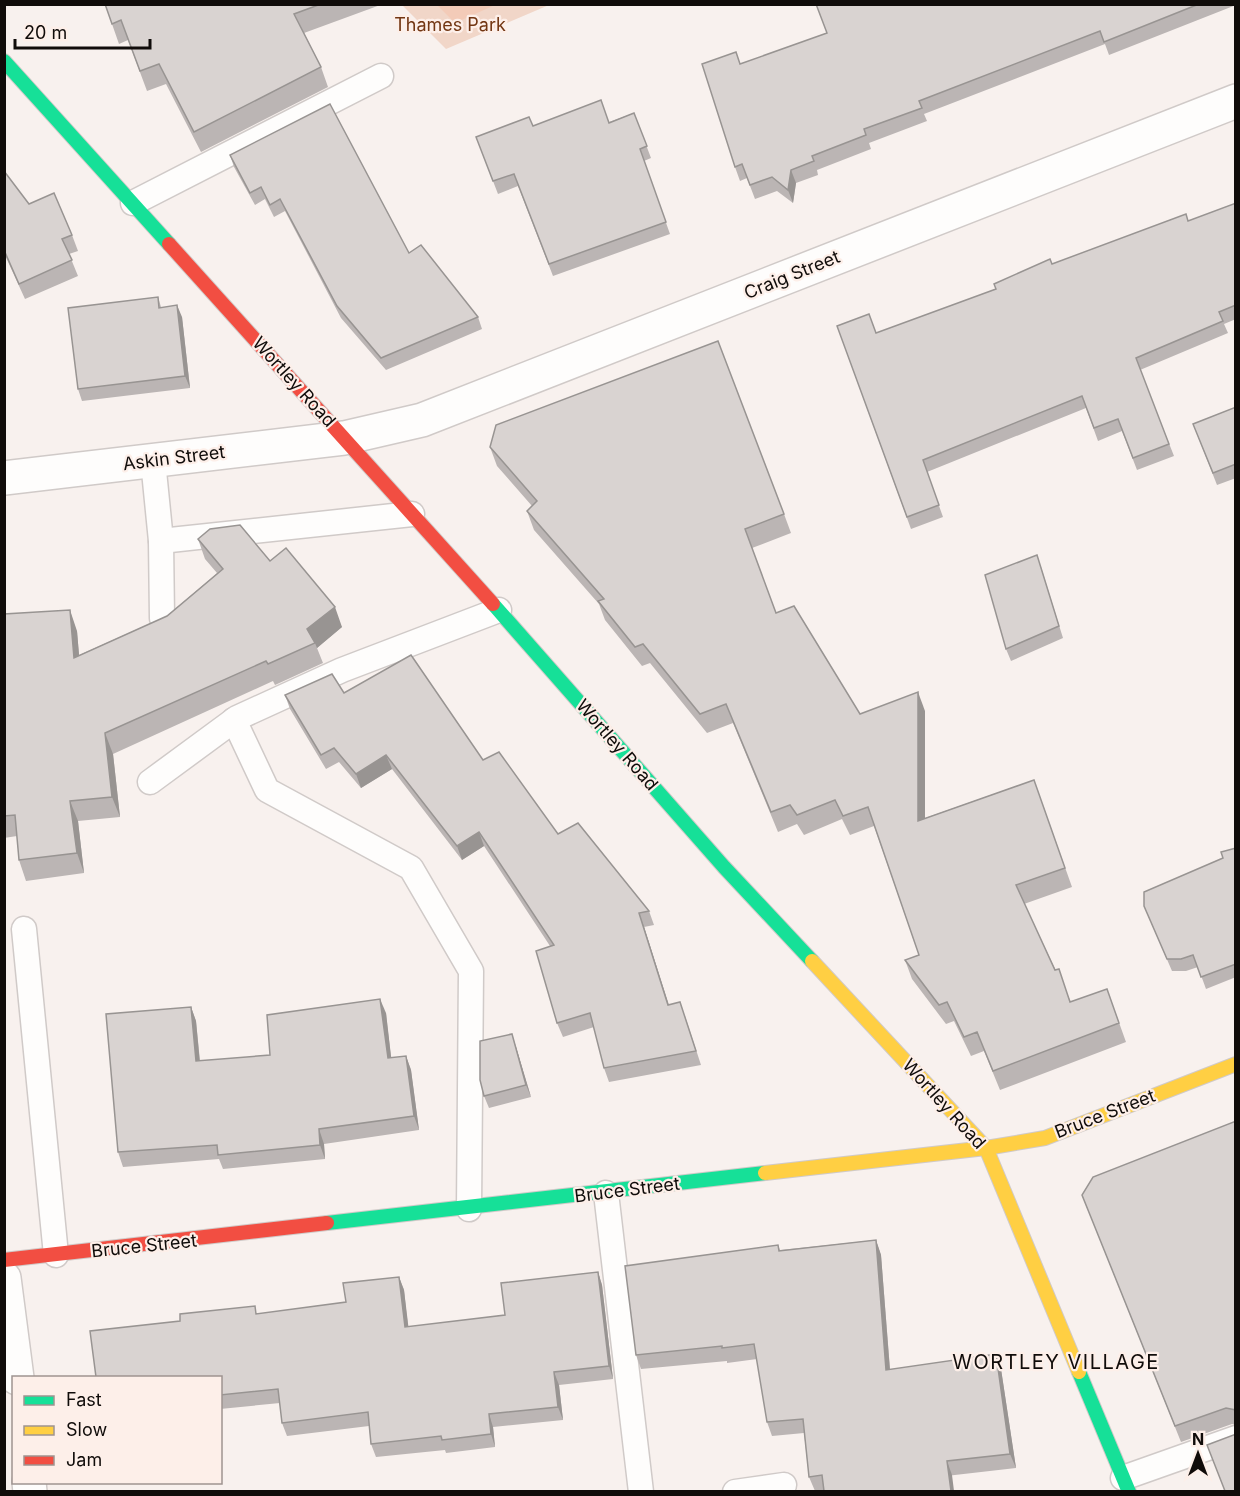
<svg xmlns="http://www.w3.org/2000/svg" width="1240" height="1496" viewBox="0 0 1240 1496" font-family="Inter,sans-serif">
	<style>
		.green { fill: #f1d6c8 }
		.forest { fill: #f3cbb8 }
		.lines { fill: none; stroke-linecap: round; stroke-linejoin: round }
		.lane-casing { stroke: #d0cac8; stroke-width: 27 }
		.street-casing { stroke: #d0cac8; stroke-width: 36 }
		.fast-casing { stroke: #d0cac8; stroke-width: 16 }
		.slow-casing { stroke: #d0cac8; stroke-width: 16 }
		.jam-casing { stroke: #d0cac8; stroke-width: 16 }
		.lane { stroke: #fefdfc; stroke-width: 24 }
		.street { stroke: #fefdfc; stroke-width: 33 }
		.fast { stroke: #16e098; stroke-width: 14 }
		.slow { stroke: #ffcf43; stroke-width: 14 }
		.jam { stroke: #f24e42; stroke-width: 14 }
		.wall { fill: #bbb5b4 }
		.shaded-wall { fill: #989492 }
		.building { fill: #d9d3d1; stroke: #989492; stroke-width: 1.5 }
		.labels { text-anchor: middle; stroke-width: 4.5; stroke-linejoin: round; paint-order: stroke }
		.park-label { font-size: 18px; fill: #723613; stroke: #fdefe9 }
		.street-label { font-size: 18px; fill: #100c0a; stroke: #fdefe9 }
		.neighbourhood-label { font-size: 20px; letter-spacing: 1.5px; fill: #100c0a; stroke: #fdefe9 }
	</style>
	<rect width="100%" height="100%" fill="#f8f1ee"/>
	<path class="green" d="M402 5H549L446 49Z"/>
	<path class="forest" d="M437 5H495L455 23Z"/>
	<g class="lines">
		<defs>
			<g id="lane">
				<path d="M133 203 381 76"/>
				<path d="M153 461 161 541 162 618"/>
				<path d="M161 541 412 514"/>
				<path d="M234 720 267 790 411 868 471 971 469 1209"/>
				<path d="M150 782 237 718 342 670 499 610"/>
				<path d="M24 929 56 1255"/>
				<path d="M606 1193 641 1492"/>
				<path d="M1123 1478 1236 1438"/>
				<path d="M735 1492 784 1485"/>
			</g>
			<g id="street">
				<path d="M4 478 344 438 422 420 1236 101"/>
				<path d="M4 1278 17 1378"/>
				<path d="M29 1482 30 1492"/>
			</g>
			<g id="fast">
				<path d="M4 61 169 244"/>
				<path d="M493 604 724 867 812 961"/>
				<path d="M327 1223 765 1173"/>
				<path d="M1079 1372 1129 1492"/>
			</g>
			<g id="slow">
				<path d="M812 961 986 1148 1079 1372"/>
				<path d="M765 1173 986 1148 1045 1138 1236 1064"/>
			</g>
			<g id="jam">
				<path d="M169 244 493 604"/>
				<path d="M4 1260 327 1223"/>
			</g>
		</defs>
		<use href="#lane" class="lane-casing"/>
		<use href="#street" class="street-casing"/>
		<use href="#fast" class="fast-casing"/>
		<use href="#slow" class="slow-casing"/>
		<use href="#jam" class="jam-casing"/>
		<use href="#lane" class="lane"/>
		<use href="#street" class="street"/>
		<use href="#fast" class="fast"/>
		<use href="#slow" class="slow"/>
		<use href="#jam" class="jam"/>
	</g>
	<g class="wall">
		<path d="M105 4H383L304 33 321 67 328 87 201 152 166 84 147 91 128 40 119 44Z"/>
		<path d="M816 4H1236V5L1109 55 1105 44 924 114 927 121 869 143 871 149 817 170 818 175 796 183 793 203 777 191 755 199 747 178 740 181 735 167 740 64 827 33Z"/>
		<path d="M634 113 651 158 644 161 670 234 553 276 518 186 498 194 476 137 533 126 609 122Z"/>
		<path d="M230 155 409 253 478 317 482 329 386 370 341 318 285 211 274 217 265 199 255 205 234 167Z"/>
		<path d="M4 171 29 204 72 235 78 251 69 254 78 276 25 299 4 253Z"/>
		<path d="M1236 203V319L1224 324 1228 333 1140 370 1174 456 1137 470 1122 431 1098 441 1086 408 927 472 943 517 911 529 837 326 877 333 996 289 1052 264 1188 221Z"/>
		<path d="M158 297 161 307 182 317 190 388 82 401 78 389Z"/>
		<path d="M1236 407V478L1217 485 1193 424Z"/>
		<path d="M490 447 784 514 791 533 752 548 776 613 860 714 925 711V818L1034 780 1072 887 1024 904 1071 1002 1107 989 1126 1042 1000 1090 984 1051 971 1056 954 1021 946 1024 912 979 905 960 919 955 874 826 850 835 842 819 804 835 797 824 778 832 733 723 707 733 650 663 642 666 605 620 599 604 534 530 527 511 532 506 497 466Z"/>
		<path d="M198 539 270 561 342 627 317 648 323 663 275 685 273 681 113 754 120 817 78 821 84 873 26 881 19 860 17 836 4 838V614L77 631 79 655 167 616 217 573 205 559Z"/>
		<path d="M1041 567 1063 638 1011 661 1006 649Z"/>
		<path d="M344 693 483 760 558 834 649 911 654 925 644 927 669 1005 685 1016 701 1065 609 1082 604 1068 594 1027 563 1037 557 1023 550 946 484 846 462 860 392 769 361 788 339 762 326 769 290 709 285 695Z"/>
		<path d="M1236 848V977L1206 989 1198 967 1186 971H1172L1144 906 1223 858Z"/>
		<path d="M191 1007 196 1021 200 1061 270 1055 386 1013 391 1058 406 1056 411 1070 419 1130 324 1144 325 1159 223 1169 219 1159 123 1167 118 1152Z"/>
		<path d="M516 1047 531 1097 489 1108 484 1096Z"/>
		<path d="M1236 1121V1425L1232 1424 1181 1442 1082 1195Z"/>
		<path d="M876 1240 881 1255 890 1369H1001L1016 1468 815 1491 809 1477 804 1433 772 1436 767 1422 757 1359 727 1363V1361L641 1369 636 1355 778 1245 780 1250Z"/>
		<path d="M598 1272 602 1285 613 1379 559 1385 563 1420 493 1427 495 1447 446 1453 445 1450 376 1457 371 1444 369 1426 287 1436 282 1423 280 1403 220 1409V1377L258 1314 346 1302 399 1277 404 1290 408 1327 505 1315Z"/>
	</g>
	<g class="shaded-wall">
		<path d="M791 170 796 183 793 203 788 190Z"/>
		<path d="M177 305 182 317 190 388 185 376Z"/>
		<path d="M335 607 342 627 317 648 315 643 307 629Z"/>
		<path d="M70 610 77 631 81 678 74 658Z"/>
		<path d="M918 692 925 711V840L918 821Z"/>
		<path d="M105 733 113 754 120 817 112 797Z"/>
		<path d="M386 755 392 769 361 788 356 774Z"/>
		<path d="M70 801 78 821 84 873 77 853Z"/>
		<path d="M479 832 484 846 462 860 457 846Z"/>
		<path d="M639 913 644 927 673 1019 668 1005Z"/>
		<path d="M380 999 386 1013 393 1073 388 1058Z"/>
		<path d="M191 1007 196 1021 201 1075 196 1061Z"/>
		<path d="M512 1034 516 1047 531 1097 526 1085Z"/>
		<path d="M406 1056 411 1070 419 1130 414 1116Z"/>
		<path d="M319 1129 324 1144 325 1159 320 1145Z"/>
		<path d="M876 1240 881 1255 891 1384 886 1370Z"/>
		<path d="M598 1272 602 1285 613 1379 609 1366Z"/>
		<path d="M399 1277 404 1290 410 1340 405 1327Z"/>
		<path d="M996 1354 1001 1369 1016 1468 1010 1454Z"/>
		<path d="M554 1372 559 1385 563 1420 558 1407Z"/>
		<path d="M489 1414 493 1427 495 1447 491 1434Z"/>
		<path d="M947 1461 952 1475 954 1491H951Z"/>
	</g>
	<g class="building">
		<path d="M105 4H321L294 14 321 67 194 132 159 64 140 71 121 20 112 24Z"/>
		<path d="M816 4H1199L1104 42 1100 31 919 101 922 108 864 129 866 135 812 156 814 161 791 170 788 190 772 177 750 185 742 164 735 167 702 64 736 52 740 64 827 33Z"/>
		<path d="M601 100 609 123 634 113 647 146 640 149 666 222 549 264 514 174 493 181 476 137 529 117 533 126Z"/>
		<path d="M330 104 409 253 421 245 478 317 381 358 337 306 280 199 270 205 261 187 250 193 230 155Z"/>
		<path d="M4 171 29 204 54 193 72 235 62 239 72 260 19 284 4 250Z"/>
		<path d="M1236 203V305L1219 312 1223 321 1136 358 1169 444 1133 458 1118 419 1094 428 1082 396 923 460 939 505 907 517 837 326 869 314 876 333 996 289 994 284 1050 259 1052 264 1186 214 1188 221Z"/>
		<path d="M158 297 159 308 177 305 185 376 78 389 68 308Z"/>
		<path d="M718 341 784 514 745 529 776 613 794 606 860 714 918 692V821L1034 780 1065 868 1016 885 1055 970 1059 969 1070 1002 1107 989 1119 1023 993 1071 977 1032 964 1037 947 1002 939 1005 905 960 919 955 868 807 843 816 835 800 797 815 790 805 771 812 726 704 700 714 643 644 635 647 598 601 604 599 527 511 537 501 490 447 496 425Z"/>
		<path d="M1236 407V464L1213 473 1193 424Z"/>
		<path d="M240 525 270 561 286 548 335 607 307 629 315 643 268 664 266 661 105 733 112 797 70 801 77 853 19 860 15 815 4 816V614L70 610 74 658 167 616 223 569 198 539 210 529Z"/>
		<path d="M1037 555 1059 626 1006 649 985 575Z"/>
		<path d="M411 655 483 760 499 752 558 834 578 823 649 911 639 913 668 1005 680 1002 696 1051 604 1068 590 1013 557 1023 536 951 554 945 479 832 457 846 386 755 356 774 334 748 321 755 285 695 332 674 344 693Z"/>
		<path d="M1236 848V964L1201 977 1193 955 1181 959H1167L1144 906V892L1223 858 1221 852Z"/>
		<path d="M380 999 388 1058 406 1056 414 1116 319 1129 320 1145 218 1155 217 1145 118 1152 106 1014 191 1007 196 1061 270 1055 267 1015Z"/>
		<path d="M512 1034 526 1085 484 1096 480 1080V1041Z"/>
		<path d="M1236 1121V1410L1226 1408 1175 1426 1082 1195 1093 1177Z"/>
		<path d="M876 1240 886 1370 996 1354 1010 1454 947 1461 951 1491H824L822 1475 809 1477 803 1419 767 1422 754 1344 722 1348V1346L636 1355 625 1266 778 1245 779 1251Z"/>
		<path d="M598 1272 609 1366 554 1372 558 1407 489 1414 491 1434 442 1440 441 1436 371 1444 368 1412 282 1423 278 1389 220 1395V1377H96L90 1331 180 1321V1314L255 1306 256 1314 346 1302 343 1283 399 1277 405 1327 505 1315 501 1283Z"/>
		<path d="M1236 1434V1491H1225L1207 1445Z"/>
	</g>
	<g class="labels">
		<g class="park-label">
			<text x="450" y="31">Thames Park</text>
		</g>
		<g class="street-label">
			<text transform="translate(792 275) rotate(-22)" y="6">Craig Street</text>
			<text transform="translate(294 382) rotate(48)" y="6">Wortley Road</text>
			<text transform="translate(174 458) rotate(-7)" y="6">Askin Street</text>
			<text transform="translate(617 745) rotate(49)" y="6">Wortley Road</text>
			<text transform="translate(944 1104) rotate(48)" y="6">Wortley Road</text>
			<text transform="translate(1105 1114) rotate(-21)" y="6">Bruce Street</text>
			<text transform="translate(627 1190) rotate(-7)" y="6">Bruce Street</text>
			<text transform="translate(144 1246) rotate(-6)" y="6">Bruce Street</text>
		</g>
		<g class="neighbourhood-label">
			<text x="1056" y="1369">WORTLEY VILLAGE</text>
		</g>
	</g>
	<rect width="1240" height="1496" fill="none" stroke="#100c0a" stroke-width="12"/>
	<rect x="12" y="1376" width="210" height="108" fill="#fdefe9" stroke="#9e9490" stroke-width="1.5"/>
	<rect x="24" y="1396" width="30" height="9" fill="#16e098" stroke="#9e9490" stroke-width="1.5"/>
	<text x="66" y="1406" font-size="18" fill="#100c0a">Fast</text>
	<rect x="24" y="1426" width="30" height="9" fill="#ffcf43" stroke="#9e9490" stroke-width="1.5"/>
	<text x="66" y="1436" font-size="18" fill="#100c0a">Slow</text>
	<rect x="24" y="1456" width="30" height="9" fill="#f24e42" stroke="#9e9490" stroke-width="1.5"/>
	<text x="66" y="1466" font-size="18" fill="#100c0a">Jam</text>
	<g transform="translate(1198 1454)" stroke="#fdefe9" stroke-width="4.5" paint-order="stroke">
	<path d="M0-4.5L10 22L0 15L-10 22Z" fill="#100c0a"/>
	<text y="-9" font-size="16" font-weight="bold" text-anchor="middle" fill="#100c0a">N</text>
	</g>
	<path d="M15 39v9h135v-9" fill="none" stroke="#100c0a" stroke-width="3"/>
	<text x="24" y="39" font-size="18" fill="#100c0a" stroke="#fdefe9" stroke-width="4.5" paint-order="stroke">20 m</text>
</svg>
